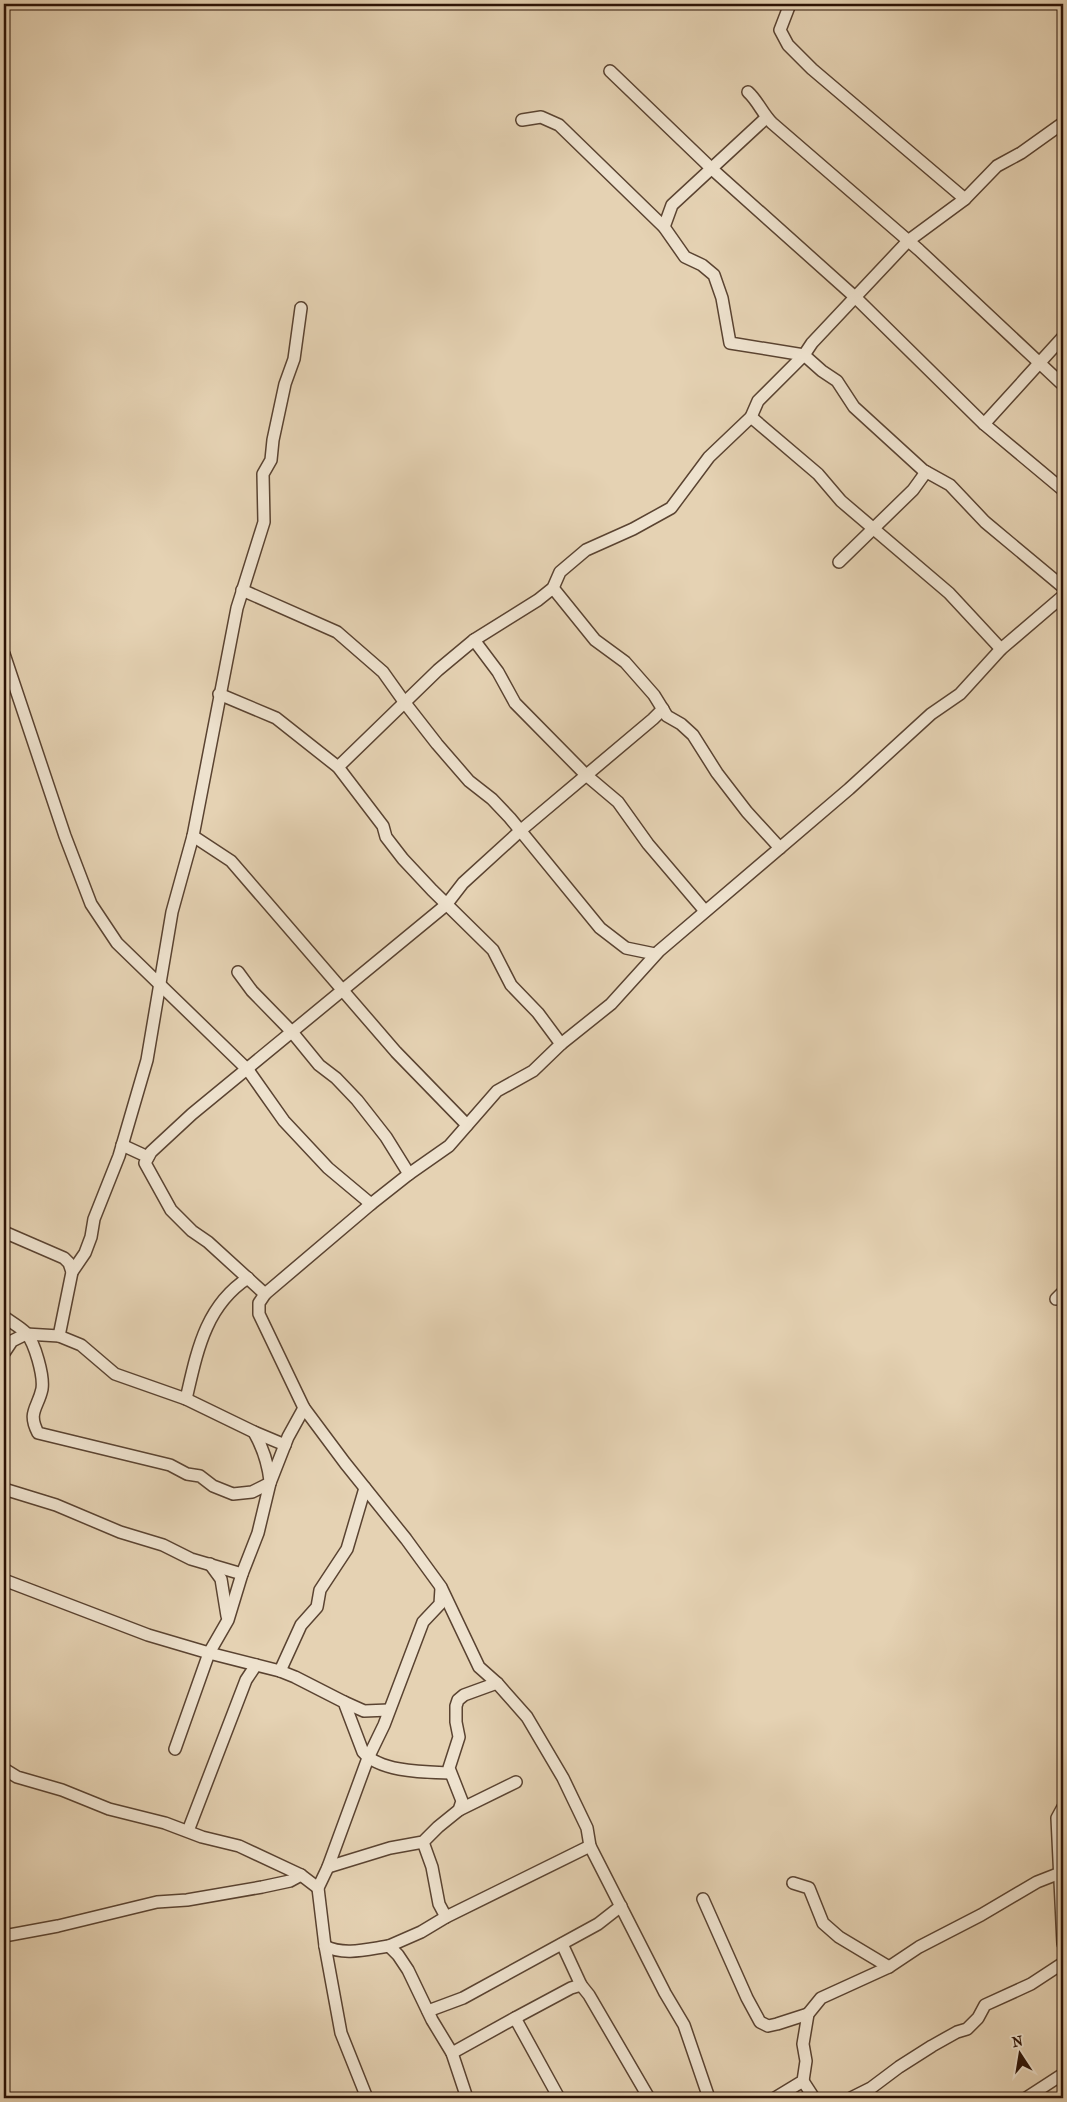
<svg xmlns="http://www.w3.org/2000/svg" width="1067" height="2102" viewBox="0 0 1067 2102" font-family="'IM FELL French Canon',serif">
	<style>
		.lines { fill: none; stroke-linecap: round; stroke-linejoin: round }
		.minor-casing { stroke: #5a4331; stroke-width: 14 }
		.minor { stroke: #eee2ce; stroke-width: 11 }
	</style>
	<rect width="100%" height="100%" fill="#e5d2b3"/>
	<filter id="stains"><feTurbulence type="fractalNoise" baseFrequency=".004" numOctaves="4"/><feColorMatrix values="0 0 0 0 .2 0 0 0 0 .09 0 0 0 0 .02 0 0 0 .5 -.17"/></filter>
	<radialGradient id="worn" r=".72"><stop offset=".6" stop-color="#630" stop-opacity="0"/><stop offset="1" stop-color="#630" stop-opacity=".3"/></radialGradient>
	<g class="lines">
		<defs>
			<g id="minor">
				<path d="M790 4 780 30 788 45 812 69 965 199"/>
				<path d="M610 71 712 169 855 297 984 424 1063 490"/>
				<path d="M748 92C758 101 762 113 772 123L919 250 1063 385"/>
				<path d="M522 120 541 117 559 125 664 227 685 257 702 265 714 275 722 298 730 343 804 355 822 371 837 381 854 407 923 470 950 485 985 522 1063 587"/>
				<path d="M664 227 672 205 766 118"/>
				<path d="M751 417 818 474 841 501 949 593 1001 649"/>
				<path d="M984 424 1063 337"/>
				<path d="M839 562 913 490 926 472"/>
				<path d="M553 588 595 640 625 662 654 695 667 716 681 724 693 735 717 773 747 812 780 848"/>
				<path d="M242 590 337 632 383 672 405 703 437 744 469 781 492 799 510 818 600 928 626 948 655 954"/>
				<path d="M474 640 498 672 515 703 586 775 618 802 648 844 705 911"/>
				<path d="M4 654 65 836 91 904 117 943 248 1070 284 1121 328 1168 371 1204"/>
				<path d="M219 694 276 718 338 767 383 826 386 837 403 859 432 890 493 950 511 985 538 1013 561 1044"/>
				<path d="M338 767 438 670 474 640 538 600 553 588 560 572 586 550 633 529 671 508 709 457 751 417 758 401 804 355 812 343 908 241 965 199 997 166 1021 153 1063 123"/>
				<path d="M193 836 231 861 396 1052 467 1125"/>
				<path d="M238 972 252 991 292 1032 319 1065 336 1078 357 1100 386 1137 409 1174"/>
				<path d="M122 1145 148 1157"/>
				<path d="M4 1232 64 1258 69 1263 72 1272 59 1336"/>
				<path d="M72 1272 85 1253 91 1237 94 1219 119 1156 147 1060 172 912 193 836 237 608 264 522 263 474 271 460 273 440 285 384 294 359 301 308"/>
				<path d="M265 1294 208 1242 192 1231 171 1210 145 1163 151 1152 192 1114 446 905 463 883 520 831 653 719 663 709"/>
				<path d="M1056 1299 1063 1292"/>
				<path d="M4 1317C11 1322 20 1327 26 1333 35 1343 44 1376 42 1389 38 1408 27 1412 38 1433L170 1465 187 1474 200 1476 213 1486 233 1494 252 1492 270 1483"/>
				<path d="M4 1353 12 1341 26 1334 59 1336 81 1345 115 1374 186 1399 254 1432 285 1445"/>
				<path d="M186 1399C197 1352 205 1306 248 1278"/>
				<path d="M254 1432C263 1448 268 1463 270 1481"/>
				<path d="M4 1489 56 1505 120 1532 163 1545 191 1559 242 1574"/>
				<path d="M210 1564 221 1579 227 1616"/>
				<path d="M4 1580 148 1635 209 1653 280 1671 295 1677 344 1702 363 1752C380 1772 424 1772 449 1773"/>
				<path d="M280 1671 301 1625 317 1607 320 1590 347 1549 365 1488"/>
				<path d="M344 1702 364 1711 389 1710"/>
				<path d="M175 1749 209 1653 228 1620 242 1574 258 1533 270 1483 288 1437 304 1408"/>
				<path d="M4 1769 17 1777 62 1790 109 1809 165 1823 202 1837 239 1846 301 1875 318 1888"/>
				<path d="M1063 1807 1057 1818 1063 1944"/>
				<path d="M459 1810 516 1782"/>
				<path d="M188 1831 246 1680 256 1665"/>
				<path d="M423 1842 432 1867 439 1904 446 1917"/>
				<path d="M328 1867 390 1848 423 1842 438 1827 459 1810 462 1801 449 1768 459 1737 456 1722V1706L458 1700 464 1695 497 1683"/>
				<path d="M793 1883 809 1888 823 1923 839 1937 889 1967"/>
				<path d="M703 1899 747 1998 760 2022 768 2026 777 2024 808 2014"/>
				<path d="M4 1936 58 1926 157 1902 187 1900 262 1887 290 1881 301 1875"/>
				<path d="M562 1944 581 1985"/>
				<path d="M325 1946C344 1956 368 1949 389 1946"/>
				<path d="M428 2011 463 1998 598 1924 621 1906"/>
				<path d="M515 2018 571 1988 581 1985 589 1995 649 2098"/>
				<path d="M452 2053 515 2018 559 2098"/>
				<path d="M803 2081 814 2098"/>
				<path d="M367 2098 341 2033 325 1946 318 1888 328 1867 368 1758 384 1725 423 1622 440 1604 441 1588"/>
				<path d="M467 2098 452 2053 432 2020 408 1970 398 1955 389 1946 421 1932 446 1917 590 1846"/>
				<path d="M709 2098 684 2025 665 1993 590 1846 587 1828 563 1778 527 1717 497 1683 479 1667 441 1587 406 1539 345 1463 304 1408 259 1314V1303L265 1294 371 1204 409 1174 449 1146 497 1091 533 1071 561 1044 611 1004 659 951 849 789 931 714 960 694 1001 649 1063 596"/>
				<path d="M775 2098 803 2081 806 2061 803 2044 808 2014 821 1998 889 1967 919 1947 981 1915 1037 1882 1060 1873"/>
				<path d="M851 2098 871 2088 899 2067 932 2046 957 2032 967 2029 978 2018 985 2005 1031 1984 1063 1963"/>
				<path d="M1026 2098 1063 2074"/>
			</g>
		</defs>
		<use href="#minor" class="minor-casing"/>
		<use href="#minor" class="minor"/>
	</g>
	<rect width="1067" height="2102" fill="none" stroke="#e5d2b3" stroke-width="20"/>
	<rect x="5" y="5" width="1057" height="2092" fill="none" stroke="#2c1306" stroke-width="2.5"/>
	<rect x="10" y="10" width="1047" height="2082" fill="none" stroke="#2c1306"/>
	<g transform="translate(1020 2054) rotate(348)" stroke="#eee2ce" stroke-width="4" paint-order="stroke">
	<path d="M0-4L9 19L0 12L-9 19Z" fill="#2c1306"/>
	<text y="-8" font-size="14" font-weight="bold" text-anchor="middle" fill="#2c1306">N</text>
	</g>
	<rect width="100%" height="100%" filter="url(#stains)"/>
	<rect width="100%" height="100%" fill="url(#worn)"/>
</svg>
